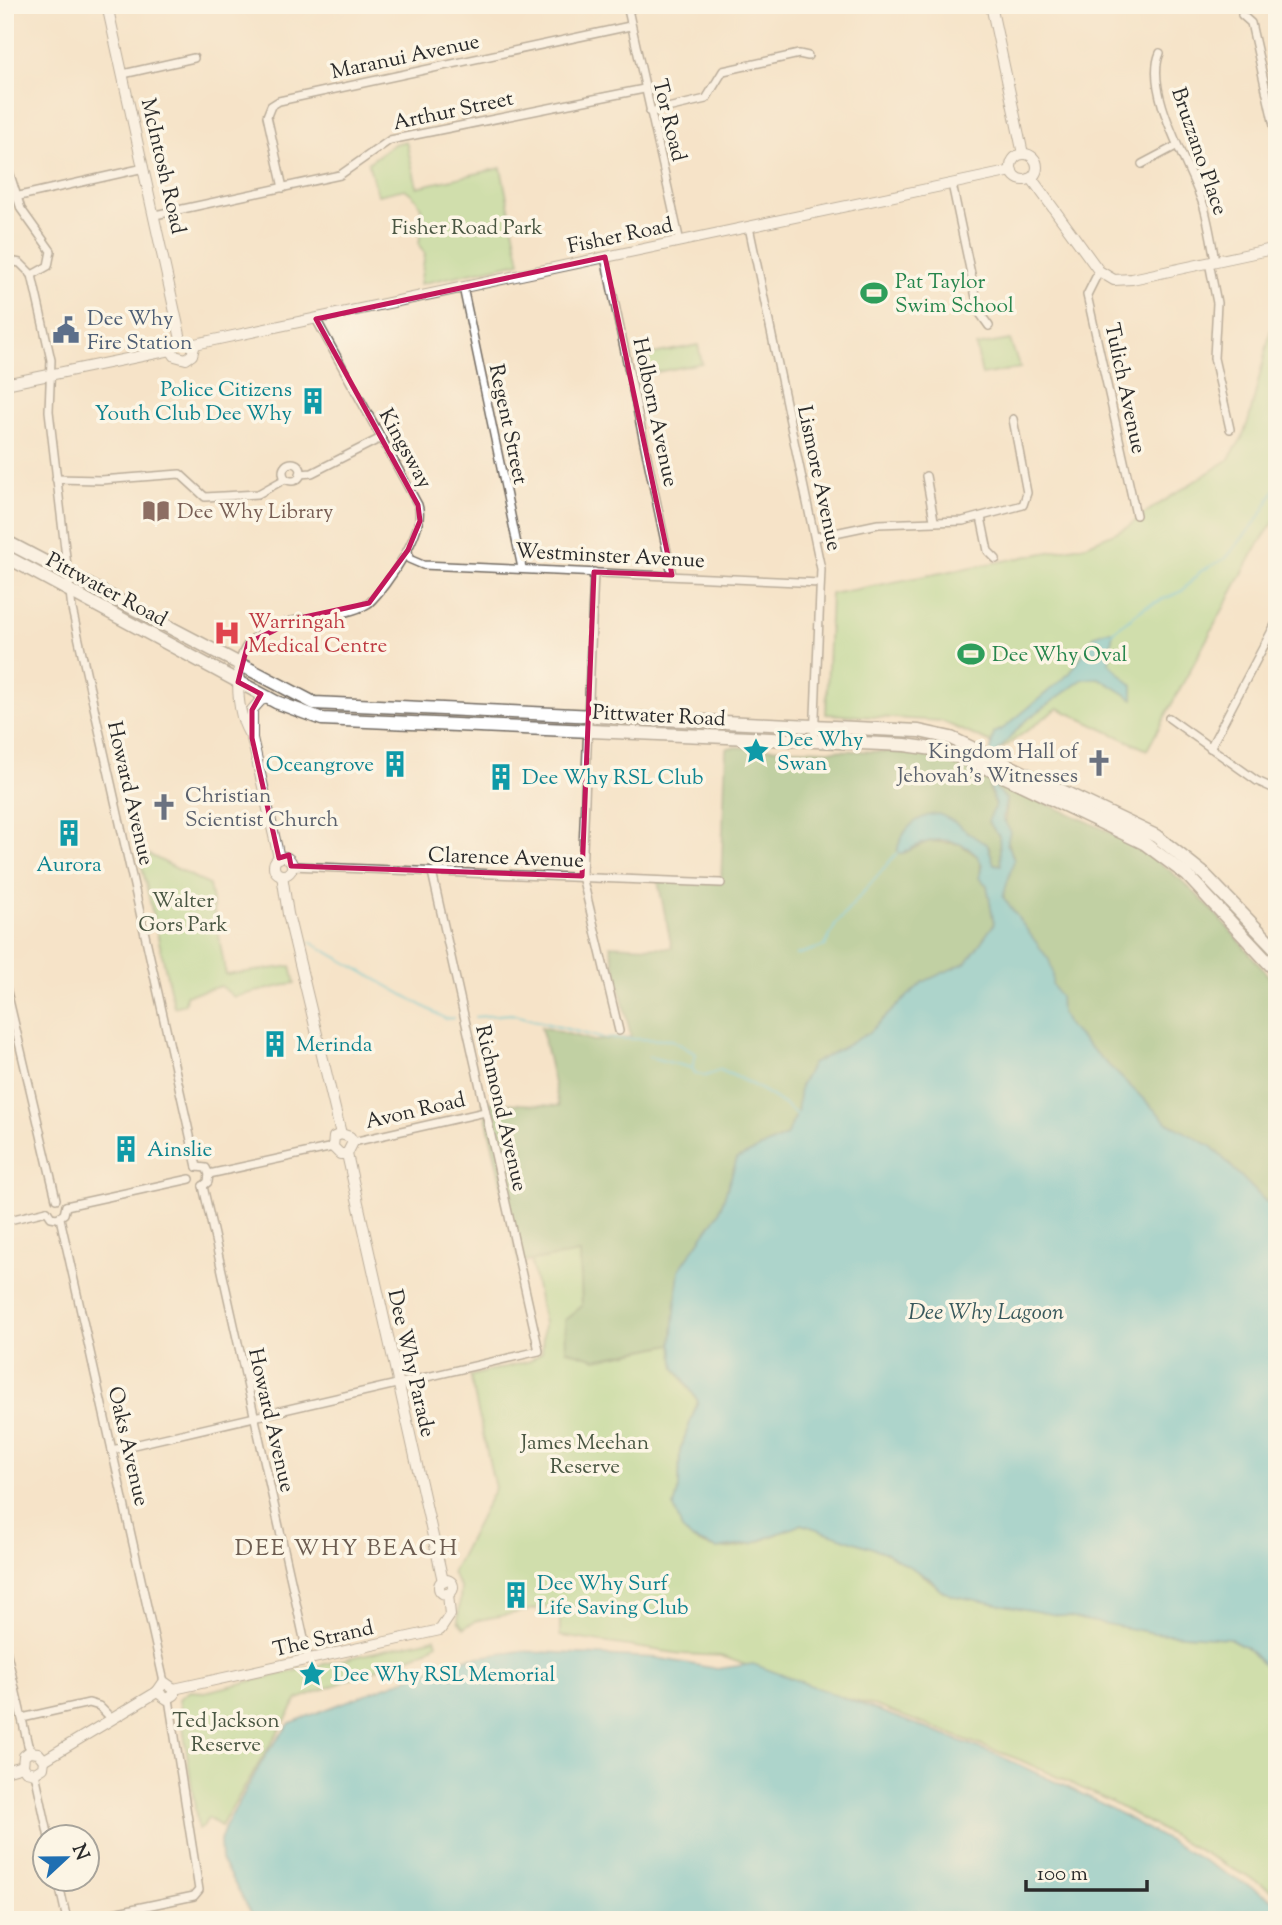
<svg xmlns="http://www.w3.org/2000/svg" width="1282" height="1925" viewBox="0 0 1282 1925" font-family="'Sorts Mill Goudy',serif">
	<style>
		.green { fill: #a2d889; stroke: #66825a; stroke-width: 2 }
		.forest { fill: #81b875; stroke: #567250; stroke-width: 2 }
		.water { fill: #55c1ce; stroke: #40767c; stroke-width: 2 }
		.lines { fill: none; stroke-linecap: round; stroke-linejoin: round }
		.stream { stroke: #55c1ce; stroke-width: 2.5 }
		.street-casing { stroke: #726b62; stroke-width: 10 }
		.secondary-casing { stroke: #726b62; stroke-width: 12 }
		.highway-casing { stroke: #726b62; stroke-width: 15 }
		.street { stroke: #fff; stroke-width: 7 }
		.secondary { stroke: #fff; stroke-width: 10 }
		.highway { stroke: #fff; stroke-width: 12 }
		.marked { fill: none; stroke: #c2185b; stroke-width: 5; stroke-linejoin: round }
		.labels { text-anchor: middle; stroke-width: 7; stroke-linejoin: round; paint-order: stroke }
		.street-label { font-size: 21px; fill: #2b2b2b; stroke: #fcf5e5 }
		.park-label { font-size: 21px; fill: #495642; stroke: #fcf5e5 }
		.leisure-label { font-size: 21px; fill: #27864d; stroke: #fcf5e5; text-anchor: start }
		.service-label { font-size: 21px; fill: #4e5e75; stroke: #fcf5e5; text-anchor: start }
		.culture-label { font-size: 21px; fill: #0d838f; stroke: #fcf5e5; text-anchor: start }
		.education-label { font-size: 21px; fill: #785e54; stroke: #fcf5e5; text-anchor: start }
		.health-label { font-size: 21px; fill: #be3a42; stroke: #fcf5e5; text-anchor: start }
		.worship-label { font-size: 21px; fill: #5b616d; stroke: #fcf5e5; text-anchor: end }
		.water-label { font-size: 23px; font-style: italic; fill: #38585c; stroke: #fcf5e5 }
		.neighbourhood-label { font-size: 23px; letter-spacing: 2px; fill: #6d5d51; stroke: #fcf5e5 }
	</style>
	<rect width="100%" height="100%" fill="#fcf5e5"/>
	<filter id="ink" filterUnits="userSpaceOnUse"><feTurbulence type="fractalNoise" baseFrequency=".0143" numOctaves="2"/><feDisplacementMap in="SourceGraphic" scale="14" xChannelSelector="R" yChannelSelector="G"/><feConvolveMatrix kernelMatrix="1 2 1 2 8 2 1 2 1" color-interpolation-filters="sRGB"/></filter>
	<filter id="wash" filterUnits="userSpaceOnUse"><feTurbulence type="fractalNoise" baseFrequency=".00686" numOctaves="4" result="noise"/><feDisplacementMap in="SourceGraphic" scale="28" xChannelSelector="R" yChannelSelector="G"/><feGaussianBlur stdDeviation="1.57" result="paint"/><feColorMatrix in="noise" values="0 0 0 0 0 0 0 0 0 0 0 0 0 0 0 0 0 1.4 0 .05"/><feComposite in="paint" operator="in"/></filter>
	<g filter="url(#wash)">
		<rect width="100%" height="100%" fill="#f6e3c8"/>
		<g class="green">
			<path d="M406 141 417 187 501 168 520 262 420 284 425 254 419 245C422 219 429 206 405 189L378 195 368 163 394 144Z"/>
			<path d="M1277 305V517L1255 550 1147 750 1058 708 1003 748 941 721 826 714 831 594 1086 545 1126 528 1148 511 1228 460 1242 438 1249 419Z"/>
			<path d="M1010 340 1020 368 982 375 976 346Z"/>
			<path d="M698 345 702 363 642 375 638 357Z"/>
			<path d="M138 849 209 885 226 975 291 966 295 983 234 997 221 986 186 995 185 1004 174 1007Z"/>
			<path d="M580 1252 582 1306 605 1358 672 1344 675 1368 698 1401 680 1450 679 1488 674 1507C679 1516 685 1533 693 1539 723 1563 772 1536 801 1524 849 1536 905 1554 940 1590L1154 1633 1229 1638 1246 1647 1277 1678V1893L1105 1799 1020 1760 876 1706 834 1696 721 1656 682 1654 560 1636V1604L475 1621 464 1628 458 1621 461 1589 452 1573 495 1488 470 1376 530 1361 542 1352 544 1323 531 1261Z"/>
			<path d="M435 1638 437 1643 428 1650 298 1699 221 1826 208 1818 202 1828 198 1829 179 1699 190 1691 205 1692Z"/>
		</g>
		<g class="forest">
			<path d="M731 747 921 753 990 778 989 789 996 805 988 822 999 836 1001 865 994 864 989 847 942 816C918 820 901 826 897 853L902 854 929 841 960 844 981 859 980 879 987 885 994 924 967 962 923 982 867 1034 810 1069 800 1086 797 1114 786 1136 737 1159 719 1213 679 1270 672 1344 596 1359 566 1350 565 1320 582 1306 580 1253 519 1263 483 1102 559 1106 541 1027 594 1041 631 1037 610 945 672 948 658 881 721 883 726 749Z"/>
			<path d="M998 782C1049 807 1107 825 1153 858 1202 892 1239 941 1277 986V1208L1265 1201 1212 1147 1167 1122 1067 1025 1061 1012 1060 997 1052 984 1049 960 1004 900V884L1013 856C1005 838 1005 819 1006 799L996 789Z"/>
		</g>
		<g class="water">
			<path d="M1106 631H1113L1109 663 1133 686V699L1099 678 1083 679 1024 722 998 751 999 779 996 789 1006 799 1003 819 1010 831 1007 844 1014 860 1003 897 1049 960 1053 973 1052 984 1060 997 1061 1012 1067 1025 1167 1122 1212 1147 1265 1201 1277 1208V1678L1246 1647 1229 1638 1154 1633 954 1596 940 1590 929 1578 884 1552 802 1524 754 1543 717 1549 692 1539 682 1530 674 1507 679 1488 680 1450 698 1401 675 1368 672 1344 679 1270 719 1213 737 1159 786 1136 797 1114 800 1086 812 1064 867 1034 923 982 967 962 994 924 987 885 979 878 982 866C977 845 946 836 927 842 917 844 910 850 901 854L897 853C900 832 915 815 938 814 958 820 969 837 987 844L994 864 1001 865 999 836 988 821 996 805C986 781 988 758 994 733L1004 728 1070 673 1095 635Z"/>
			<path d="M520 1651 657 1658 717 1669 753 1664 995 1754 1097 1801 1277 1902V1920H251L252 1914 221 1860 220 1841 225 1827 267 1753 290 1723 455 1660Z"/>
		</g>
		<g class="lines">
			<g class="stream">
				<path d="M1111 633 1145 607 1182 591 1201 571 1226 558 1259 518 1277 486"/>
				<path d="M310 942 446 1019 453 1018"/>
				<path d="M796 955 825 946 836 924 897 853"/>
				<path d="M475 1017 511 1014 601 1038 672 1040 696 1054 692 1068 695 1073 705 1076 720 1070C749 1081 774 1096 799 1116"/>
				<path d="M649 1057 692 1068"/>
			</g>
		</g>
	</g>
	<g filter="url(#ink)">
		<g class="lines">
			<defs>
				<g id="street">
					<path d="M627 5 680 242"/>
					<path d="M628 11 638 5"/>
					<path d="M1242 15 1251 23 1277 139"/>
					<path d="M1160 53C1143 92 1192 169 1204 207 1209 225 1212 243 1215 261"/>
					<path d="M123 74 194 58"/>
					<path d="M650 112 706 99 723 71 799 54 808 56"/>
					<path d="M5 159 21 209 51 251 48 266 32 275"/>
					<path d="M1142 164 1176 146"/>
					<path d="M952 184 979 312 989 326"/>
					<path d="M283 188 267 116 271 106 279 101 630 26"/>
					<path d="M15 197 144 168"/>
					<path d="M155 215 340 175 390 140 644 89"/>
					<path d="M749 227 821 569 814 740"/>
					<path d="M605 257 672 575"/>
					<path d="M5 260 20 263 32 275 51 360 49 411 72 609 197 1167"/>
					<path d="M1209 262 1217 303 1214 358 1230 429"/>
					<path d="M1099 271 1087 295 1136 515"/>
					<path d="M463 287 522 568"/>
					<circle cx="292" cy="472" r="9"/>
					<path d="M300 474 312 473 381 438"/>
					<path d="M926 476 934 520"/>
					<path d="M56 479 101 480 180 474 205 497 258 494 285 479"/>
					<path d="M981 517 988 551 996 559"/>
					<path d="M816 537 878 524 963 521 1023 505 1027 493 1013 419"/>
					<path d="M408 550 409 559 423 565 820 583"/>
					<path d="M594 572 582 876 619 1031"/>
					<path d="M239 665C251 605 332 627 369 603 387 586 427 529 418 505L316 319"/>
					<path d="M1169 718 1257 781 1277 790"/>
					<path d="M1210 748 1277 621"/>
					<path d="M291 866 721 883"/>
					<path d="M5 983 56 1199"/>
					<path d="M353 1142 485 1112"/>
					<path d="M197 1167 206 1168 209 1174 208 1182 203 1186"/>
					<path d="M209 1174 333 1147"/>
					<path d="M203 1186 309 1661"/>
					<path d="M66 1206 190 1179"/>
					<path d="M47 1211 51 1217 57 1218 64 1214 66 1206"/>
					<path d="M60 1218 164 1682"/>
					<path d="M5 1221 47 1211"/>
					<path d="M112 1450 539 1351 432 872"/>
					<path d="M5 1645 28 1745 33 1752"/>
					<path d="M22 1718 89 1703 99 1706 112 1719"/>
					<path d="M35 1773 49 1838"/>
					<path d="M58 1880 67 1920"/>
					<path d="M80 1920 194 1896 199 1890 169 1699"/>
				</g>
				<g id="secondary">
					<path d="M107 5 180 335"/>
					<path d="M991 5 1023 154"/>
					<circle cx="1024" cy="167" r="13"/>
					<path d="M1032 179 1099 271 1114 280 1132 279 1277 248"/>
					<path d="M195 344 1012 171"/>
					<path d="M171 350 175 356 186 359 192 355 195 344"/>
					<path d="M5 384 171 350"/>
					<path d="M239 665C237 688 238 719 252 738L279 858"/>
					<path d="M252 738V710L261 700 269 698"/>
					<circle cx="283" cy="866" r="9"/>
					<path d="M282 875 288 914 341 1134"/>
					<path d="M341 1134 334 1137 333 1147 340 1154H347"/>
					<path d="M341 1134 350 1137 353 1142 347 1154"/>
					<path d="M347 1154 443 1581"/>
					<circle cx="446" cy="1587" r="7"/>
					<path d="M174 1689 440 1630 450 1615 448 1594"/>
					<path d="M157 1692 167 1699 174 1695V1689"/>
					<path d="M157 1692 164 1682 174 1689"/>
					<path d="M44 1760 157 1692"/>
					<path d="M23 1766 24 1756 29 1752 38 1753 44 1760"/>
					<path d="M23 1766 26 1771 35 1773 43 1768 44 1760"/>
					<path d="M5 1771 23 1766"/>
				</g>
				<g id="highway">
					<path d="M5 541 314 703 919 731 951 738 1156 836 1204 874 1277 950"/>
					<path d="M5 556 276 702 322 719 905 745 940 750 974 762 1144 843 1187 875 1277 972"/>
				</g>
			</defs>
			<use href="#street" class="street-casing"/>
			<use href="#secondary" class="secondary-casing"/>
			<use href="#highway" class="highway-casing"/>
			<use href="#street" class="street"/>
			<use href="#secondary" class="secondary"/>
			<use href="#highway" class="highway"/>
		</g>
	</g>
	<path d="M0 0H1282V1925H0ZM605 257 672 575 594 572 582 876 291 866 289 855 279 858 252 738V710L261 694 238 682 248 643 300 618 369 603 408 550 420 521 418 505 316 319Z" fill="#f6e3c8" fill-opacity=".55" fill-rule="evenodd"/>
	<path class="marked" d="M605 257 672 575 594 572 582 876 291 866 289 855 279 858 252 738V710L261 694 238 682 248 643 300 618 369 603 408 550 420 521 418 505 316 319Z"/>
	<defs>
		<symbol id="stadium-bare" viewBox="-9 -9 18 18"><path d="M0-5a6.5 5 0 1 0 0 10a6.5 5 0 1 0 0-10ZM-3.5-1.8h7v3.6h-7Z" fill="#2e9e5b" stroke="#fcf5e5" stroke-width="2.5" paint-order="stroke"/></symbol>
		<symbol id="civic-bare" viewBox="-9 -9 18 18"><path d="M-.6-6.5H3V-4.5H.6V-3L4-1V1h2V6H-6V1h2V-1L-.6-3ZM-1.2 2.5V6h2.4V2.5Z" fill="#5c6f8a" stroke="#fcf5e5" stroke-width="2.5" paint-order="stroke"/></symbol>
		<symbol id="building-bare" viewBox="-9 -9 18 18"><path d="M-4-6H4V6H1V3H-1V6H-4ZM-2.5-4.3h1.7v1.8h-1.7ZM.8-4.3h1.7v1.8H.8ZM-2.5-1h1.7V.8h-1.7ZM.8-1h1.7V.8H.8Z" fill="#0f9aa8" stroke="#fcf5e5" stroke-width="2.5" paint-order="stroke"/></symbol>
		<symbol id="library-bare" viewBox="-9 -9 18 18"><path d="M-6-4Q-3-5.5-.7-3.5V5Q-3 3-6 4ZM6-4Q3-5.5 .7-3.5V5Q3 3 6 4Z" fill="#8d6e63" stroke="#fcf5e5" stroke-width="2.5" paint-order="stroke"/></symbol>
		<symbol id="hospital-bare" viewBox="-9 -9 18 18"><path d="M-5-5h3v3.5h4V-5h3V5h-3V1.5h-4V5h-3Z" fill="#e0444e" stroke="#fcf5e5" stroke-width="2.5" paint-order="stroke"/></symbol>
		<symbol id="sight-bare" viewBox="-9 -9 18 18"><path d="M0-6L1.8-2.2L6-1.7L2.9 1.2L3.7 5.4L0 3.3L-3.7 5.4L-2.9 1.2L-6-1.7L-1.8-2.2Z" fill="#0f9aa8" stroke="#fcf5e5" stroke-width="2.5" paint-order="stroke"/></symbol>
		<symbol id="church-bare" viewBox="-9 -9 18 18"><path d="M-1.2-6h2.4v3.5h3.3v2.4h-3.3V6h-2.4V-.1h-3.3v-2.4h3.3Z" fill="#6b7280" stroke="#fcf5e5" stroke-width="2.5" paint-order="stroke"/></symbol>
	</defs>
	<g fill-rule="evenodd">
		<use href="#stadium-bare" x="855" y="274" width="38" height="38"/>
		<use href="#civic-bare" x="47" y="311" width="38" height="38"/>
		<use href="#building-bare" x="294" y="382" width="38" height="38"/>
		<use href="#library-bare" x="137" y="492" width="38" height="38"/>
		<use href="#hospital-bare" x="208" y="614" width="38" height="38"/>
		<use href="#stadium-bare" x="952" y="635" width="38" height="38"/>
		<use href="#sight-bare" x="737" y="732" width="38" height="38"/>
		<use href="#church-bare" x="1080" y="744" width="38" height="38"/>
		<use href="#building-bare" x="376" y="745" width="38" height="38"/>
		<use href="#building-bare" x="482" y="758" width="38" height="38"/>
		<use href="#church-bare" x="145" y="788" width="38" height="38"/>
		<use href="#building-bare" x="50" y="814" width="38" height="38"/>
		<use href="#building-bare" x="256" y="1025" width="38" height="38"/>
		<use href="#building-bare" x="107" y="1130" width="38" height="38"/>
		<use href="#building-bare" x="497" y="1576" width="38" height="38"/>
		<use href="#sight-bare" x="293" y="1655" width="38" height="38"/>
	</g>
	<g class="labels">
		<g class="street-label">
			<text transform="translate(405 56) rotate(-12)" y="7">Maranui Avenue</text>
			<text transform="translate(453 110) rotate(-12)" y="7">Arthur Street</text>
			<text transform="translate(670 120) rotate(76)" y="7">Tor Road</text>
			<text transform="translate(1200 151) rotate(71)" y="7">Bruzzano Place</text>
			<text transform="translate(164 166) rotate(77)" y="7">McIntosh Road</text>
			<text transform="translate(620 235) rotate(-12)" y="7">Fisher Road</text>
			<text transform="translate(1126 388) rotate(78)" y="7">Tulich Avenue</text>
			<text transform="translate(656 412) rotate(78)" y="7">Holborn Avenue</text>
			<text transform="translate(509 424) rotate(78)" y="7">Regent Street</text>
			<text transform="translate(406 448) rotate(61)" y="7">Kingsway</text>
			<text transform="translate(820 478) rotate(78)" y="7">Lismore Avenue</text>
			<text transform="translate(610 555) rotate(3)" y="7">Westminster Avenue</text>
			<text transform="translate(107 589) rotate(28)" y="7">Pittwater Road</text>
			<text transform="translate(659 715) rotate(3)" y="7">Pittwater Road</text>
			<text transform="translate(131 793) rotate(77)" y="7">Howard Avenue</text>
			<text transform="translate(506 857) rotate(2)" y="7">Clarence Avenue</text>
			<text transform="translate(502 1108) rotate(77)" y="7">Richmond Avenue</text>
			<text transform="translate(415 1110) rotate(-13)" y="7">Avon Road</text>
			<text transform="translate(412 1363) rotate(77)" y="7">Dee Why Parade</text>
			<text transform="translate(272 1420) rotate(77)" y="7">Howard Avenue</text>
			<text transform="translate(129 1446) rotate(77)" y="7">Oaks Avenue</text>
			<text transform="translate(323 1638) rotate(-13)" y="7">The Strand</text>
		</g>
		<g class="park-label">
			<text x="467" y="234">Fisher Road Park</text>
			<text x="183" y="907">Walter<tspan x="183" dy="24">Gors Park</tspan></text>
			<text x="585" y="1449">James Meehan<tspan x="585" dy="24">Reserve</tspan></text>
			<text x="226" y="1727">Ted Jackson<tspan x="226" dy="24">Reserve</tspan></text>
		</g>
		<g class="leisure-label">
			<text x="895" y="288">Pat Taylor<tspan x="895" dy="24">Swim School</tspan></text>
			<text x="992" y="661">Dee Why Oval</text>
		</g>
		<g class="service-label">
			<text x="87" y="325">Dee Why<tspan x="87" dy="24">Fire Station</tspan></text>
		</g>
		<g class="culture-label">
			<text x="292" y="396" text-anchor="end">Police Citizens<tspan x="292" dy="24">Youth Club Dee Why</tspan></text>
			<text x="777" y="746">Dee Why<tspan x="777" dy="24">Swan</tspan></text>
			<text x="374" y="771" text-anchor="end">Oceangrove</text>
			<text x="522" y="784">Dee Why RSL Club</text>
			<text x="69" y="871" text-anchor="middle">Aurora</text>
			<text x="296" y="1051">Merinda</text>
			<text x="147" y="1156">Ainslie</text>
			<text x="537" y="1590">Dee Why Surf<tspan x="537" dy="24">Life Saving Club</tspan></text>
			<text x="333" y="1681">Dee Why RSL Memorial</text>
		</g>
		<g class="education-label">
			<text x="177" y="518">Dee Why Library</text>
		</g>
		<g class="health-label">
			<text x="248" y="628">Warringah<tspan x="248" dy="24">Medical Centre</tspan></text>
		</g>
		<g class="worship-label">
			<text x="1078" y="758">Kingdom Hall of<tspan x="1078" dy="24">Jehovah's Witnesses</tspan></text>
			<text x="185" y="802" text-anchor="start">Christian<tspan x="185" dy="24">Scientist Church</tspan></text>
		</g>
		<g class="water-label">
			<text x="986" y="1319">Dee Why Lagoon</text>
		</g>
		<g class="neighbourhood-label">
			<text x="347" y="1555">DEE WHY BEACH</text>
		</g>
	</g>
	<rect width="1282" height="1925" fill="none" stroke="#fcf5e5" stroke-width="28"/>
	<g transform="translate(66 1858) rotate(68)"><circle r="33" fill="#fcf5e5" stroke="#a8a49b" stroke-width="2"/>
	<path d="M0-5L12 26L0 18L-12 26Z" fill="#1f6fb2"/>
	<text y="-10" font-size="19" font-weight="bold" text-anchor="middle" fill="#2b2b2b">N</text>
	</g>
	<path d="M1026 1880v10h121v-10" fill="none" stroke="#2b2b2b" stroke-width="3.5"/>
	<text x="1037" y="1880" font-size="21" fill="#2b2b2b" stroke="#fcf5e5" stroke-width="5" paint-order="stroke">100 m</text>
</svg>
